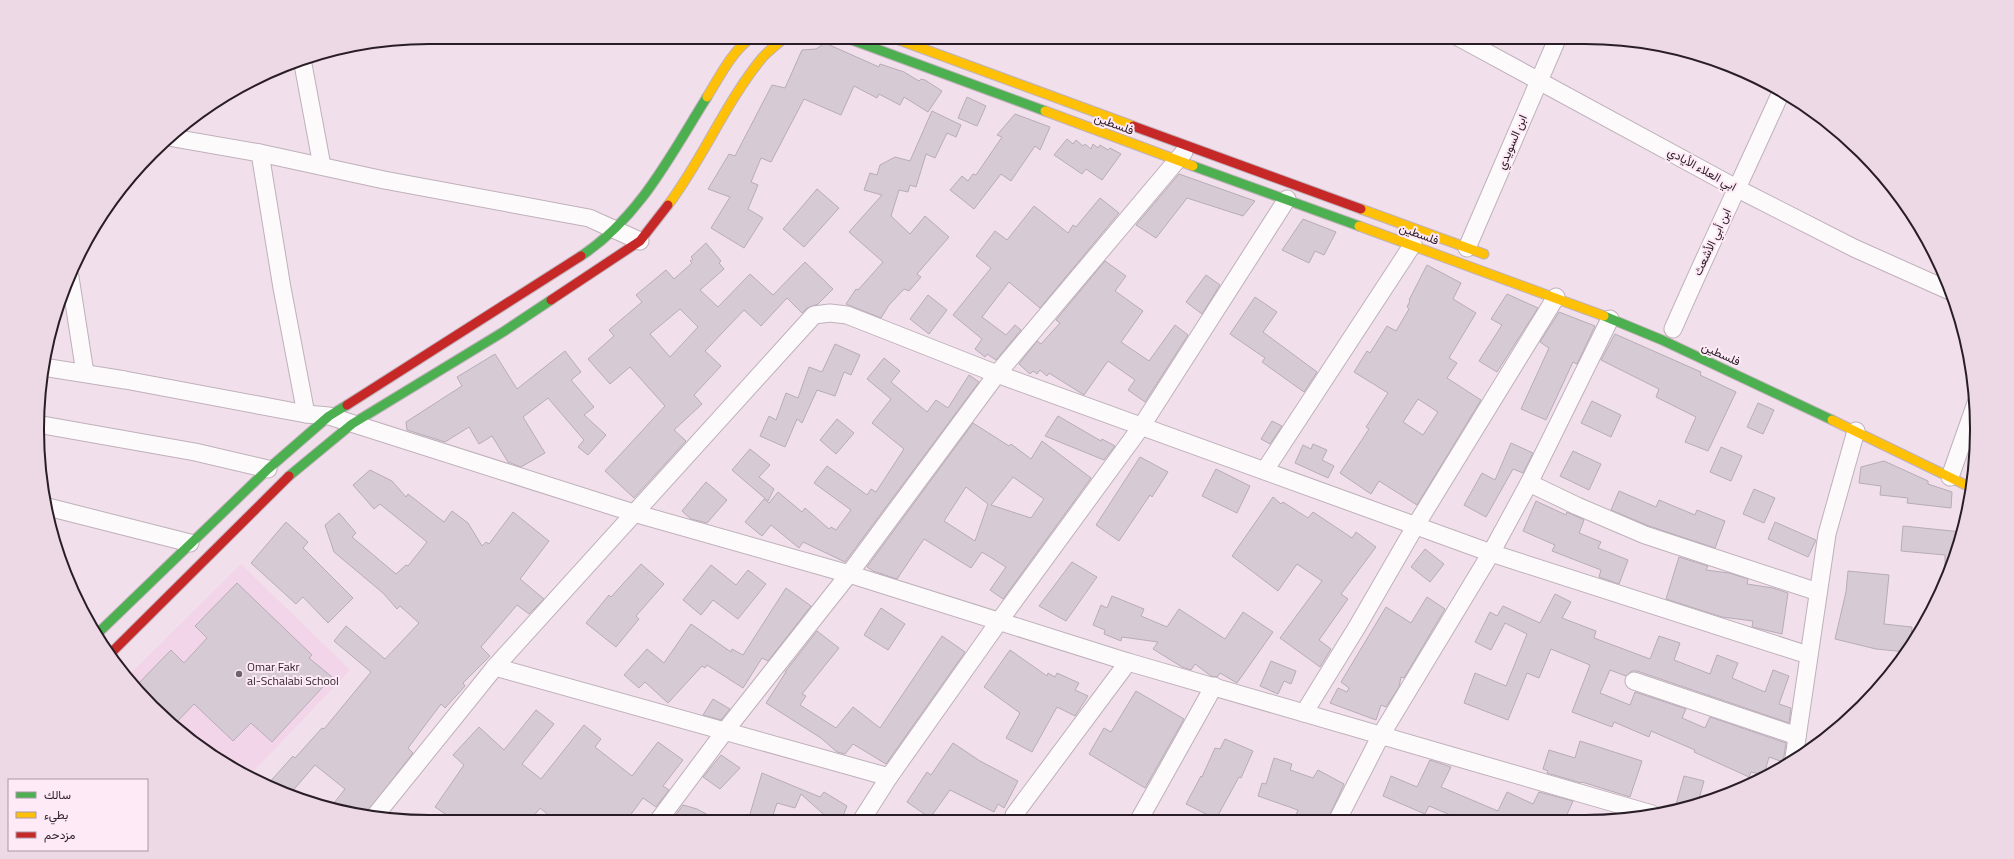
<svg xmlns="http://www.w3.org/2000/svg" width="2014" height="859" viewBox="0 0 2014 859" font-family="'Titillium Web',Vazirmatn,sans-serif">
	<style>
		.built { fill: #f3d5e9 }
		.building { fill: #d6cad5; stroke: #b7acb7; fill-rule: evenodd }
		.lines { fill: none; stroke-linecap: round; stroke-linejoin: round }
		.street-casing { stroke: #bfb1ba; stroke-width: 19 }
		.fast-casing { stroke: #bfb1ba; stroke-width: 11 }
		.slow-casing { stroke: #bfb1ba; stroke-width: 11 }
		.jam-casing { stroke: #bfb1ba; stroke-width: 11 }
		.street { stroke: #fdfafc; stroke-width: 17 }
		.fast { stroke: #4caf50; stroke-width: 9 }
		.slow { stroke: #ffc107; stroke-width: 9 }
		.jam { stroke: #c62828; stroke-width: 9 }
		.poi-dot { fill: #70626b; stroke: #fee9f6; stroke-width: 1.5 }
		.labels { text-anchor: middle; stroke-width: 4; stroke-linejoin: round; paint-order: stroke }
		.street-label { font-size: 12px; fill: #2a1e26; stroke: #fee9f6 }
		.poi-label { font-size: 12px; fill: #2a1e26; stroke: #fee9f6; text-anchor: start }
		.rim { fill: none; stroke: #2a1e26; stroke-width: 2 }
	</style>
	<rect width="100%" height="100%" fill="#f1dfeb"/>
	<path class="built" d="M241 564 350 670 249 776 233 770 171 725 134 688 127 677Z"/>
	<g class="building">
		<path d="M825 43 879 67 880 64 904 72 919 81 921 79 925 80 942 91 928 112 904 97 900 105 879 94 877 98 854 86 841 115 804 99 771 162 761 158 751 182 758 185 748 209 763 218 744 248 711 228 730 197 708 189 729 154 735 156 772 85 785 88 802 50 816 49Z"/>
		<path d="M967 97 986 106 977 126 958 118Z"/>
		<path d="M932 111 961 125 956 137 947 133 935 158 926 154 916 187 910 185 908 192 899 190 891 216 910 234 925 216 949 237 917 274 921 277 909 291 904 289 889 305 881 318 846 304 856 289 858 290 883 262 849 232 882 195 864 190 870 173 877 175 880 165 895 157 910 161Z"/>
		<path d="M1015 114 1050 127 1040 150 1035 146 1011 181 1001 174 974 209 950 190 962 176 968 181 973 174 976 175 1002 137 997 135Z"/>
		<path d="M1067 139 1073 144 1076 140 1083 146 1085 144 1091 149 1093 144 1098 148 1100 145 1108 150 1110 148 1121 154 1102 180 1086 169 1082 174 1054 155Z"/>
		<path d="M1179 174 1255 201 1243 216 1187 198 1156 238 1136 225Z"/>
		<path d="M817 189 839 208 804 247 783 229Z"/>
		<path d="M1100 198 1119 213 1040 308 1009 282 982 317 1006 335 1015 325 1021 330 996 360 987 354 985 357 975 349 982 339 953 315 991 268 976 256 995 231 1007 240 1034 206 1068 233 1073 225 1076 227Z"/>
		<path d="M1303 219 1336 232 1324 255 1315 251 1309 263 1282 250Z"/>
		<path d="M706 243 721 261 719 263 724 269 700 290 718 307 750 274 773 295 805 262 833 289 818 304 807 308 802 313 787 298 761 326 744 310 705 351 721 366 694 395 702 404 674 430 686 441 634 498 605 471 665 406 630 367 610 384 588 359 614 336 609 330 642 302 636 295 666 270 674 279 692 263 690 261 693 259 691 257ZM680 309 698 327 670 357 650 334Z"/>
		<path d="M1105 261 1126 276 1115 291 1143 311 1121 342 1149 361 1175 325 1188 335 1145 402 1128 390 1135 380 1108 361 1084 395 1049 373 1047 376 1040 370 1037 374 1033 371 1030 374 1019 364 1037 341 1041 344 1060 323 1056 320Z"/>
		<path d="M1427 265 1461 283 1453 299 1476 313 1449 358 1457 363 1447 378 1481 400 1417 505 1379 481 1371 494 1340 473 1369 429 1366 427 1388 393 1354 372 1367 351 1370 353 1387 326 1396 331 1409 309 1407 307 1410 301 1409 300ZM1418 399 1438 412 1423 435 1403 422Z"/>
		<path d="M1206 275 1220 285 1202 314 1186 302Z"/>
		<path d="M1507 294 1538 308 1497 372 1479 361 1502 325 1491 319Z"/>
		<path d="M928 295 947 310 929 334 910 319Z"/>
		<path d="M1255 297 1277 312 1263 332 1317 372 1304 392 1262 362 1265 358 1230 334Z"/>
		<path d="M1559 312 1595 326 1577 364 1573 362 1546 420 1521 409 1549 348 1540 342Z"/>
		<path d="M1615 334 1701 372 1700 375 1736 392 1708 451 1685 442 1696 417 1656 397 1659 389 1601 360Z"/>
		<path d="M835 344 860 355 851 375 844 372 835 396 817 390 802 423 797 419 785 447 760 436 769 416 776 420 786 393 798 398 809 367 822 372Z"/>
		<path d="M565 351 581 372 571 380 594 407 584 415 606 435 588 455 578 447 584 440 548 398 523 417 545 453 521 467 508 462 492 436 479 444 469 427 445 442 407 430 406 422 462 386 457 377 495 354 517 389Z"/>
		<path d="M884 358 900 371 891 382 927 412 936 400 948 408 969 375 979 382 845 562 803 542 799 548 771 525 762 536 745 522 764 499 769 503 778 492 802 512 805 508 829 529 831 527 836 530 851 510 814 483 827 466 867 495 871 489 876 492 904 449 872 423 891 399 867 379Z"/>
		<path d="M1592 401 1621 415 1611 437 1581 423Z"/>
		<path d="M1758 403 1774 410 1763 434 1747 427Z"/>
		<path d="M1058 416 1101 441 1102 439 1115 446 1104 460 1045 436Z"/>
		<path d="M837 419 854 433 836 454 820 440Z"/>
		<path d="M1272 421 1282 426 1270 444 1261 439Z"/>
		<path d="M973 423 1009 446 1011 444 1031 459 1042 441 1091 478 1003 599 990 590 1006 567 982 552 971 568 924 539 897 579 873 571 867 567ZM1013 477 1044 499 1031 518 991 505ZM966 487 988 504 975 541 944 521Z"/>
		<path d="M1511 443 1533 453 1523 473 1513 469 1486 517 1464 505 1482 473 1495 480Z"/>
		<path d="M1313 444 1327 450 1322 460 1334 466 1328 478 1295 463 1303 445 1311 449Z"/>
		<path d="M1721 447 1742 456 1731 481 1710 472Z"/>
		<path d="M750 449 770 465 759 477 774 489 768 501 732 470Z"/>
		<path d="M1573 451 1601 464 1589 490 1560 476Z"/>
		<path d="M1140 457 1168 472 1152 497 1150 495 1119 541 1096 525Z"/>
		<path d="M1884 461 1928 481V484L1952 492 1951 508 1907 503 1908 498 1880 495 1881 486 1859 483 1861 467Z"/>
		<path d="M1216 469 1250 486 1237 513 1202 496Z"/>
		<path d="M370 470 392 481 406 497 408 494 444 522 452 511 468 523 482 546 486 542 489 544 513 512 549 541 520 579 544 599 529 614 517 605 481 647 490 656 463 683 465 686 445 708 441 704 408 748 413 753 364 816 330 808 345 789 315 765 289 795 267 785 293 756 295 758 322 728 324 729 371 672 334 641 346 626 385 659 419 623 400 606 397 609 383 593 334 552 325 525 339 513 356 533 352 537 396 574 406 565 408 566 427 542 380 504 374 509 353 485Z"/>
		<path d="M706 482 727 500 707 523 691 519 682 511Z"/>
		<path d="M1754 489 1775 498 1764 523 1743 514Z"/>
		<path d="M1619 491 1656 507 1659 500 1695 515 1697 510 1725 521 1715 548 1649 526 1611 510Z"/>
		<path d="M1273 497 1281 504 1283 502 1308 518 1313 512 1352 538 1356 532 1376 547 1341 594 1348 599 1319 640 1331 649 1320 667 1280 638 1322 581 1297 564 1278 591 1232 556Z"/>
		<path d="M1536 501 1566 515 1567 512 1584 520 1579 533 1601 542 1598 548 1628 560 1619 584 1599 577 1601 570 1552 551 1555 545 1523 531Z"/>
		<path d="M286 522 308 542 303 548 353 598 328 623 303 597 296 604 251 563Z"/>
		<path d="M1775 522 1816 540 1808 557 1768 539Z"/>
		<path d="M1903 526 1962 532 1956 556 1945 577V555L1901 551Z"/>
		<path d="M1425 549 1444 564 1430 582 1411 567Z"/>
		<path d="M1679 557 1708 566 1706 570 1729 573 1748 579 1747 584 1773 588 1788 593 1782 634 1752 627 1753 621 1722 617 1666 599Z"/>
		<path d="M1072 562 1097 577 1066 621 1039 606Z"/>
		<path d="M641 564 664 584 636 616 639 619 616 647 586 623 609 595 611 597Z"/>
		<path d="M711 565 736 585 748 570 766 584 738 619 713 600 701 615 683 600Z"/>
		<path d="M1848 571 1889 575 1884 624 1912 627 1910 649 1907 652 1876 649 1835 639 1846 592Z"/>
		<path d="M237 583 312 655 309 658 332 677 272 742 251 723 233 741 194 704 173 726 134 688 171 650 184 663 207 638 195 626Z"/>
		<path d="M786 588 811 606 768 661 762 658 743 688 707 665 705 668 702 666 668 703 645 682 639 688 624 675 647 649 664 663 691 624 731 652 732 649 743 655Z"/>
		<path d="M1555 594 1571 602 1562 618 1596 631 1594 638 1650 659 1659 636 1680 643 1674 660 1710 674 1717 655 1738 663 1732 678 1765 692 1773 670 1789 676 1779 704 1791 708 1789 723 1637 671H1632L1626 676 1610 670 1600 693 1630 705 1635 692 1686 709 1682 718 1705 728 1710 717 1786 743 1783 762 1769 757 1764 775 1751 772 1749 777 1694 752 1695 750 1651 731 1649 737 1614 722 1612 727 1572 712 1590 665 1551 649 1539 678 1527 673 1508 720 1464 703 1475 673 1506 686 1527 634 1505 623 1491 650 1475 642 1490 612 1497 616 1503 606 1540 623Z"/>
		<path d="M1112 596 1144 609 1141 616 1167 627 1179 609 1225 639 1243 612 1273 632 1237 683 1220 673 1217 677 1211 676 1195 664 1191 670 1182 667 1153 649 1158 642 1122 637 1121 641 1104 634 1105 630 1093 625 1101 605 1107 608Z"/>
		<path d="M1427 597 1445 609 1404 678 1401 677 1399 687 1386 707 1381 705 1376 720 1330 703 1338 688 1347 692 1349 688 1341 682 1386 607 1411 623Z"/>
		<path d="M881 608 905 624 888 650 864 635Z"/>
		<path d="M817 631 839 648 802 694 806 696 800 705 836 728 853 707 880 728 942 636 965 652 886 764 853 744 845 754 837 752 821 738 766 703 786 672H785Z"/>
		<path d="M1010 650 1047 676 1048 673 1055 677 1057 673 1079 683 1075 690 1088 696 1075 716 1057 707 1032 752 1006 738 1020 713 984 687Z"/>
		<path d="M1271 661 1296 671 1291 684 1284 681 1278 694 1260 686Z"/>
		<path d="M1136 691 1184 719 1145 788 1089 754 1104 728 1111 732Z"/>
		<path d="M713 699 730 709 721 720 703 715Z"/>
		<path d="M536 710 554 724 522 764 541 779 584 725 601 739 595 747 632 776 658 742 683 760 663 786 669 790 656 807 643 798 626 821 557 822 540 808 529 822H457L435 807 464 765 453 755 479 727 504 750Z"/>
		<path d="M1225 739 1253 751 1241 778 1239 777 1216 819 1186 804 1201 776 1202 777 1215 748 1220 749Z"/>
		<path d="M1580 741 1642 761 1630 797 1582 782 1581 783 1547 773 1548 771 1543 769 1549 750 1575 758Z"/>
		<path d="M953 743 980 761 1018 781 1004 808 998 804 994 812 950 790 930 818 907 802 927 772 931 775Z"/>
		<path d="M721 755 740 768 720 789 703 777Z"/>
		<path d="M1274 758 1292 764 1290 770 1313 778 1318 770 1344 784 1328 819 1294 820 1298 810 1258 796 1262 783 1266 784Z"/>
		<path d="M1430 760 1451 767 1441 787 1498 811 1507 792 1533 804 1539 792 1573 801 1565 819H1460L1429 806 1425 814 1383 796 1391 776 1417 787Z"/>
		<path d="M762 773 820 797 824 792 847 806 841 821H831L801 794 795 808 777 803 771 821H748Z"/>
		<path d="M1684 776 1704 781 1698 802 1675 808Z"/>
		<path d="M683 805 697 809 719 821H674L672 820Z"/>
	</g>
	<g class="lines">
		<defs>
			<g id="street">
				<path d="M1458 37 1738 189 1854 248 1950 291"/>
				<path d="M302 59 322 166"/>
				<path d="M168 137 260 153 384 180 589 218 640 241"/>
				<path d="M260 153 282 288 306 414"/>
				<path d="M1467 248 1558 37"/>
				<path d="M70 277 85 373"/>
				<path d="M1673 329C1708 249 1746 170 1782 90"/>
				<path d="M43 367 125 380 306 414 329 416 634 513 849 574 1128 662 1652 814"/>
				<path d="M37 424 195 452 268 469"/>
				<path d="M1265 470 1413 244"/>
				<path d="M1950 477 1976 403"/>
				<path d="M1529 483 1577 506 1645 535 1818 592"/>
				<path d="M44 506 190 543"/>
				<path d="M495 667 889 777"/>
				<path d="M1634 681 1797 736"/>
				<path d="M1304 713 1357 627 1416 525 1556 297"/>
				<path d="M1794 758 1827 534 1856 431"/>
				<path d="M374 817 495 667 814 315 830 313 847 315 997 374 1491 553 1808 655"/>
				<path d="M1338 819 1381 735 1491 553 1529 483 1610 319"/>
				<path d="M1014 820V815L1017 811 1128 662"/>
				<path d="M1139 820 1214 686"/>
				<path d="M658 821 725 731 849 574 997 374 1184 152"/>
				<path d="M861 821 889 777 1000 620 1141 427 1287 199"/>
			</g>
			<g id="fast">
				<path d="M844 37 1045 111"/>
				<path d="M1193 166 1359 226"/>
				<path d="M581 256C640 217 670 156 707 97"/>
				<path d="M1604 316 1662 340 1832 420"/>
				<path d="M289 476 352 424 503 332 551 300"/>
				<path d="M96 635 268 469 329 416 347 405"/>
			</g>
			<g id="slow">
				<path d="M891 37 1133 126"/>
				<path d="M707 97C720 76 732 51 752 37"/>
				<path d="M1045 111 1193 166"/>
				<path d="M668 205C703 159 725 103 762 58 769 50 778 44 785 37"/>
				<path d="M1361 209 1484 254"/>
				<path d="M1359 226 1604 316"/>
				<path d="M1832 420 1972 488"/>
			</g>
			<g id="jam">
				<path d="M1133 126 1361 209"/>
				<path d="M551 300 640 241 668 205"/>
				<path d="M347 405 581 256"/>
				<path d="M110 654 289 476"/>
			</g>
		</defs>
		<use href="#street" class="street-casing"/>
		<use href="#fast" class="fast-casing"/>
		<use href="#slow" class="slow-casing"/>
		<use href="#jam" class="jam-casing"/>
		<use href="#street" class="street"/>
		<use href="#fast" class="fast"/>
		<use href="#slow" class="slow"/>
		<use href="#jam" class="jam"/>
	</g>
	<circle class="poi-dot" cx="239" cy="674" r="4"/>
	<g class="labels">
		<g class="street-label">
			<text transform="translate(1114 124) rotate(20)" y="4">فلسطين</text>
			<text transform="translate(1512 142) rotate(-67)" y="4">ابن السويدي</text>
			<text transform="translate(1702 169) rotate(29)" y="4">ابي العلاء الأيادي</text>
			<text transform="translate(1419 234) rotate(20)" y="4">فلسطين</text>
			<text transform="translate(1712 242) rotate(-65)" y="4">ابن أبي الأشعث</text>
			<text transform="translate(1721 354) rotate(24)" y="4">فلسطين</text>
		</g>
		<g class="poi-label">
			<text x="247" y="671">Omar Fakr<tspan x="247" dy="14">al-Schalabi School</tspan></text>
		</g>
	</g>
	<path d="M0 0H2014V859H0ZM429 44H1585A385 385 0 0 1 1970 429V430A385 385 0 0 1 1585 815H429A385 385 0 0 1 44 430V429A385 385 0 0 1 429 44Z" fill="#edd9e5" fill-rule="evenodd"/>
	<path class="rim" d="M429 44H1585A385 385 0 0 1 1970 429V430A385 385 0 0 1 1585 815H429A385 385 0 0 1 44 430V429A385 385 0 0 1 429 44Z"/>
	<rect x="8" y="779" width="140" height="72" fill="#fee9f6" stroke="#a998a3"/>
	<rect x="16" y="792" width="20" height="6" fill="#4caf50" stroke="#a998a3"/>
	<text x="44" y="799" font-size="12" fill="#2a1e26">سالك</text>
	<rect x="16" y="812" width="20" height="6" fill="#ffc107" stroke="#a998a3"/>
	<text x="44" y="819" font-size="12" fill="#2a1e26">بطيء</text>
	<rect x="16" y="832" width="20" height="6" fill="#c62828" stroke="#a998a3"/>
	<text x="44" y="839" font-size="12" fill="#2a1e26">مزدحم</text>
</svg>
